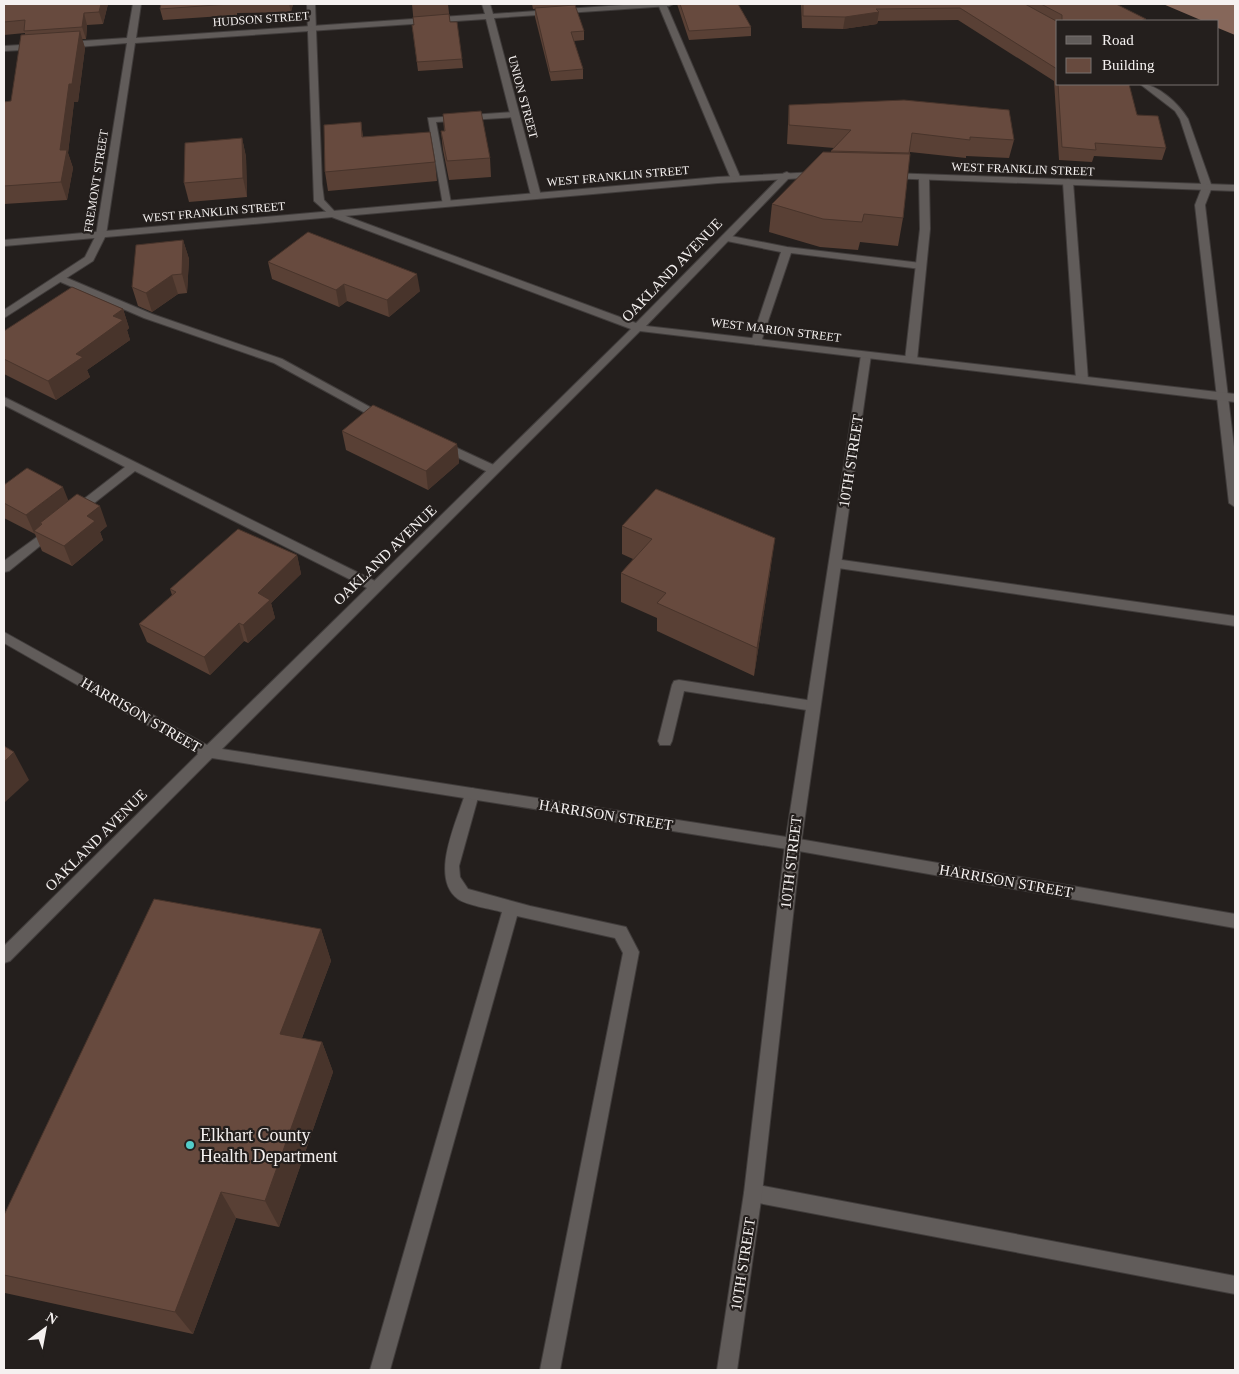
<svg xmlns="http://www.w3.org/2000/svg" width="1239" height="1374" viewBox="0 0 1239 1374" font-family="Georgia,serif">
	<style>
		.water { fill: #86675a }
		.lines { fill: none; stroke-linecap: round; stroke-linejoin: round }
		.service-casing { stroke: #403c3b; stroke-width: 2 }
		.minor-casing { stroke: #403c3b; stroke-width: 2 }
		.tertiary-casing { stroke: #403c3b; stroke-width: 2 }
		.secondary-casing { stroke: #403c3b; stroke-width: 2 }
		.service { fill: #615c5a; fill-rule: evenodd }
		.minor { fill: #615c5a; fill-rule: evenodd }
		.tertiary { fill: #615c5a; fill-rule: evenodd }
		.secondary { fill: #615c5a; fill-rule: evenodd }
		.wall { fill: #594035 }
		.shaded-wall { fill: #48342b }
		.building { fill: #674a3e; stroke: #48342b }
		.poi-dot { fill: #53cdca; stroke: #241f1d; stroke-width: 2 }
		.labels { text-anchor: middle; stroke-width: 4.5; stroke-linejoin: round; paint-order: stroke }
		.far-street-label { font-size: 12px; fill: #f5f1f0; stroke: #241f1d }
		.street-label { font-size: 15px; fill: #f5f1f0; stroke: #241f1d }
		.near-poi-label { font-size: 18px; fill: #f5f1f0; stroke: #241f1d; text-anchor: start }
	</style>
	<rect width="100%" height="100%" fill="#241f1d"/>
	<path class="water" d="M1163 4H1235V35L1218 28V21H1203Z"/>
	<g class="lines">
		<defs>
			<g id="service">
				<path d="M307 4H315L322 184 324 200 337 214 332 217 314 201Z"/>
				<path d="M658 4H666L741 179 739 181 731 179Z"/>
				<path d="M515 112 518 113V117L436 122 451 203 443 205 428 118Z"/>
				<path d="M1068 179 1073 182 1088 380 1082 383 1076 380 1063 182Z"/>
				<path d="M1207 184 1212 187 1205 205 1235 455V507L1229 503 1195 205 1202 187Z"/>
				<path d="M726 235 787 247 921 263 926 266 921 269 791 253 761 342 756 345 751 342 781 252 722 240V236Z"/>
				<path d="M60 275 152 314 282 359 390 418 384 422 380 421 274 363 144 318 56 280 55 278Z"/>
				<path d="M4 397 381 584 382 587 376 592 371 590 135 471 79 515H71L69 512 71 509 125 467 4 405Z"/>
				<path d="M442 441 498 467 500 470 494 474 490 473 438 448 436 445Z"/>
				<path d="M52 526 56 527 58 530 56 533 9 571 4 572V561Z"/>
				<path d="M835 559 1235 616V626L831 567 829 564 831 561Z"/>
				<path d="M679 680 813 701 818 702 820 706 818 710 813 711 684 691 672 741 670 745H660L658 741 672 685 674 681Z"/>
				<path d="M472 788 477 790 479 794 459 866 460 877 468 889 530 906 626 927 639 952 560 1370H540L623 953 615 938 517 916 390 1370H370L502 912C491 909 466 905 458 899 429 878 457 821 465 794L467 790Z"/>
				<path d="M753 1184 1235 1276V1294L753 1202 747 1199 744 1193 747 1187Z"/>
			</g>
			<g id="minor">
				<path d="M133 4H141L136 38 485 14 482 4H490L493 14 637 4H673L669 6 494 18 541 196 536 199 531 196 486 19 135 43 106 235 93 261 4 318V310L85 257 96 235 127 43 66 48 62 45 66 42 127 38Z"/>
				<path d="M37 44 40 45V49L4 51V46Z"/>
				<path d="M1140 84C1158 84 1179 104 1188 119L1212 187 1210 189 1202 187 1180 119 1175 111Z"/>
				<path d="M924 175 929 178 930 229 917 360 911 363 905 360 920 229 919 178Z"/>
				<path d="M866 352 871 355 801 844 762 1193 737 1370H717L744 1193 785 844 861 355Z"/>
			</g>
			<path id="tertiary" d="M787 172 792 175 790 177 646 326 1235 394V402L640 331 222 749 793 838 1235 914V928L793 850 212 758 10 961 4 963V946L198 754 4 643V632L207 745 631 329 329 216V212H335L636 323 784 173Z"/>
			<g id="secondary">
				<path d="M817 172 822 175 820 177 718 183 4 246V240L718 177Z"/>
				<path d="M889 173 1235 185V191L886 178V174Z"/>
			</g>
		</defs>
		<use href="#service" class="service-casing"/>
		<use href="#minor" class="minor-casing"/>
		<use href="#tertiary" class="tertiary-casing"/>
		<use href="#secondary" class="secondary-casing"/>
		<use href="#service" class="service"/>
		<use href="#minor" class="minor"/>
		<use href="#tertiary" class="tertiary"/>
		<use href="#secondary" class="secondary"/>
	</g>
	<g class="wall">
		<path d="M4 4H108L103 24 87 25 86 39H82L85 48 78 102H74L68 153 73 168 67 200 4 204V102L11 101 25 35V33L4 35Z"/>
		<path d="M161 4H293L291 12 237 13V15L163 20 160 9Z"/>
		<path d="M412 4H448L450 22 462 59 463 68 418 71 412 25H414Z"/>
		<path d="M532 4H573L584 31V40L574 41 583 69V79L551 81 535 17V9H533Z"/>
		<path d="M677 4H738L751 27V36L689 40Z"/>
		<path d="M801 4H1116L1145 21H1058L1166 148 1162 160 1094 156 1092 162 1059 160 1054 81 958 20 878 21 877 24 843 29 802 28Z"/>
		<path d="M789 105 1014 140 1009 158 966 156V158L910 152 903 218 898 246 860 242 858 250 820 247 769 232 772 204 831 152V151L834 148 787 144 788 124Z"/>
		<path d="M443 114 490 158 491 177 449 180 443 150 441 131H444Z"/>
		<path d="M361 122 363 137 435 162 437 181 328 191 325 172Z"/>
		<path d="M242 138 246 157 247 197 189 202 184 183Z"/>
		<path d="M183 240 189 259 187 293 178 294 152 312 138 306 132 287Z"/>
		<path d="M268 262 420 291 389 317 347 301 339 307 272 279Z"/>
		<path d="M123 309 129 328 127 330 130 340 87 370 90 377 56 400 4 374V331Z"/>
		<path d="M342 431 457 444 459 463 428 490 346 450Z"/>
		<path d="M4 485 68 500 107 526 100 532 103 540 72 566 42 551 35 534 4 518Z"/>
		<path d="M622 526 771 566 754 676 657 631V618L621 602V573L633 559 622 554Z"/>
		<path d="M297 555 301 574 271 603 275 618 248 643 244 641 210 675 147 642 139 624 172 595 170 589Z"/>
		<path d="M321 929 331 961 302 1038 322 1042 333 1072 279 1227 236 1218 193 1334 5 1293 4 1292V1215Z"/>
	</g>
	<g class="shaded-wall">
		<path d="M101 4H108L103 24 99 12Z"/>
		<path d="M289 4H293L291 12Z"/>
		<path d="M879 12 877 24 843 29 845 17Z"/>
		<path d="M84 13 87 25 86 39 82 27Z"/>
		<path d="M80 31 85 48 78 102H74L68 153 73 168 67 200 61 182 60 150 69 84Z"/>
		<path d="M242 138 246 157 247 197 243 178Z"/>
		<path d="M183 240 189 259 187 293 182 274Z"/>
		<path d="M417 274 420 291 389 317 387 300Z"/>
		<path d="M172 275 178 294 152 312 146 293Z"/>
		<path d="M344 284 347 301 339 307 336 290Z"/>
		<path d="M123 309 129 328 127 330 130 340 87 370 90 377 56 400 48 381 113 316Z"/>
		<path d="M457 444 459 463 428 490 426 471Z"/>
		<path d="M63 487 71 507 42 524 40 523 42 529 34 531 35 535 26 515Z"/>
		<path d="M100 506 107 526 100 532 103 540 72 566 64 546 87 516Z"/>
		<path d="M775 538 771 566 754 676 757 648Z"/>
		<path d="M297 555 301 574 271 603 275 618 248 643 243 625 258 593Z"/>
		<path d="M239 623 244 641 210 675 204 657Z"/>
		<path d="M14 752 29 780 4 803V762Z"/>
		<path d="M321 929 331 961 292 1064 280 1034Z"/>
		<path d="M322 1042 333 1072 279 1227 265 1201Z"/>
		<path d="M221 1192 236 1218 193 1334 175 1312Z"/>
	</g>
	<g class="building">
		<path d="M4 4H101L99 12 84 13 82 27 24 31 25 20 4 22Z"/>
		<path d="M161 4H230L160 9Z"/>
		<path d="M680 4H738L751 27 689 31Z"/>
		<path d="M803 4H1025L1058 22V78L1057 69 960 8 876 9 879 12 845 17 803 16Z"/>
		<path d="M1041 4H1116L1146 19 1140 21H1062V15Z"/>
		<path d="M575 5 584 31 571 32 583 69 550 72 535 8Z"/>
		<path d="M449 14 450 22H457L462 59 417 62 412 25H414L413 17Z"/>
		<path d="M80 31 72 84H69L60 150H67L61 182 4 186V102L11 101 21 35Z"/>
		<path d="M1058 84H1129L1137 115 1158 116 1166 148 1095 143 1096 150 1062 147Z"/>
		<path d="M904 100 1009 110 1014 140 970 137V140L912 133 909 153 831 151 851 130 789 125V105Z"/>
		<path d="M481 111 490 158 447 161 441 131H445L443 114Z"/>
		<path d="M361 122 362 137 430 132 435 162 325 172 324 125Z"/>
		<path d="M242 138 243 178 184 183 185 143Z"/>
		<path d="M823 152 910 154 903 218 864 214 862 222 823 219 772 204Z"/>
		<path d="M308 232 417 274 387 300 344 284 336 290 268 262Z"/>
		<path d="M183 240 182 274 172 275 146 293 132 287 136 245Z"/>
		<path d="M72 287 123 309 113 316 123 320 76 354 83 357 48 381 4 359V331Z"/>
		<path d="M373 405 457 444 426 471 342 431Z"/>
		<path d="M27 468 63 487 26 515 4 503V485Z"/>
		<path d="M656 489 775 538 757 648 657 603 666 593 621 573 652 539 622 526Z"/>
		<path d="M77 494 100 506 87 516 95 521 64 546 34 531 42 524 40 523Z"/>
		<path d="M238 529 297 555 258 593 270 600 243 625 239 623 204 657 139 624 176 592 170 589Z"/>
		<path d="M4 746 14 752 4 762Z"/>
		<path d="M154 899 321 929 280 1034 322 1042 265 1201 221 1192 175 1312 4 1275V1215Z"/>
	</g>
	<circle class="poi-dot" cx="190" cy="1145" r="5"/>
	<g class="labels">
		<g class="far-street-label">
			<text transform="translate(261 19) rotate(-4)" y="4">HUDSON STREET</text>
			<text transform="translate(523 97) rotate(75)" y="4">UNION STREET</text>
			<text transform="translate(1023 169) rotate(2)" y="4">WEST FRANKLIN STREET</text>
			<text transform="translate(618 176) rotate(-5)" y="4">WEST FRANKLIN STREET</text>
			<text transform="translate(96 181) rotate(-81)" y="4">FREMONT STREET</text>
			<text transform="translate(214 212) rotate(-5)" y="4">WEST FRANKLIN STREET</text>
			<text transform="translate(776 330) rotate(7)" y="4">WEST MARION STREET</text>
		</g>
		<g class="street-label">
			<text transform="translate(672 270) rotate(-46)" y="5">OAKLAND AVENUE</text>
			<text transform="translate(851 461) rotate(-81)" y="5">10TH STREET</text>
			<text transform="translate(385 555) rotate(-44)" y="5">OAKLAND AVENUE</text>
			<text transform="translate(141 715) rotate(30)" y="5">HARRISON STREET</text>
			<text transform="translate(606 815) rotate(9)" y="5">HARRISON STREET</text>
			<text transform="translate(96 840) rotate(-45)" y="5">OAKLAND AVENUE</text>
			<text transform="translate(791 862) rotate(-83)" y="5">10TH STREET</text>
			<text transform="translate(1006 881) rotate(10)" y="5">HARRISON STREET</text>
			<text transform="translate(743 1264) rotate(-81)" y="5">10TH STREET</text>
		</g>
		<g class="near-poi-label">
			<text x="200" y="1141">Elkhart County<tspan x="200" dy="21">Health Department</tspan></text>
		</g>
	</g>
	<rect width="1239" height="1374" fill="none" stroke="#f5f1f0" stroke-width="10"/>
	<rect x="1056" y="20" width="162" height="65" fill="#241f1d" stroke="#787371"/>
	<rect x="1066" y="36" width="25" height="8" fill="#615c5a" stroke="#787371"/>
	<text x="1102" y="45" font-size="15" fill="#f5f1f0">Road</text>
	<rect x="1066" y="58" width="25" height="15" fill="#674a3e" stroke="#787371"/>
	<text x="1102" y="70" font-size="15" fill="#f5f1f0">Building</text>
	<g transform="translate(45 1329) rotate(32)" stroke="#241f1d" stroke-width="4" paint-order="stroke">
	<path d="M0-4L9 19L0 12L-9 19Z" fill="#f5f1f0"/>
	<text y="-8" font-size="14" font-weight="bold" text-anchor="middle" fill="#f5f1f0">N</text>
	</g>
</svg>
